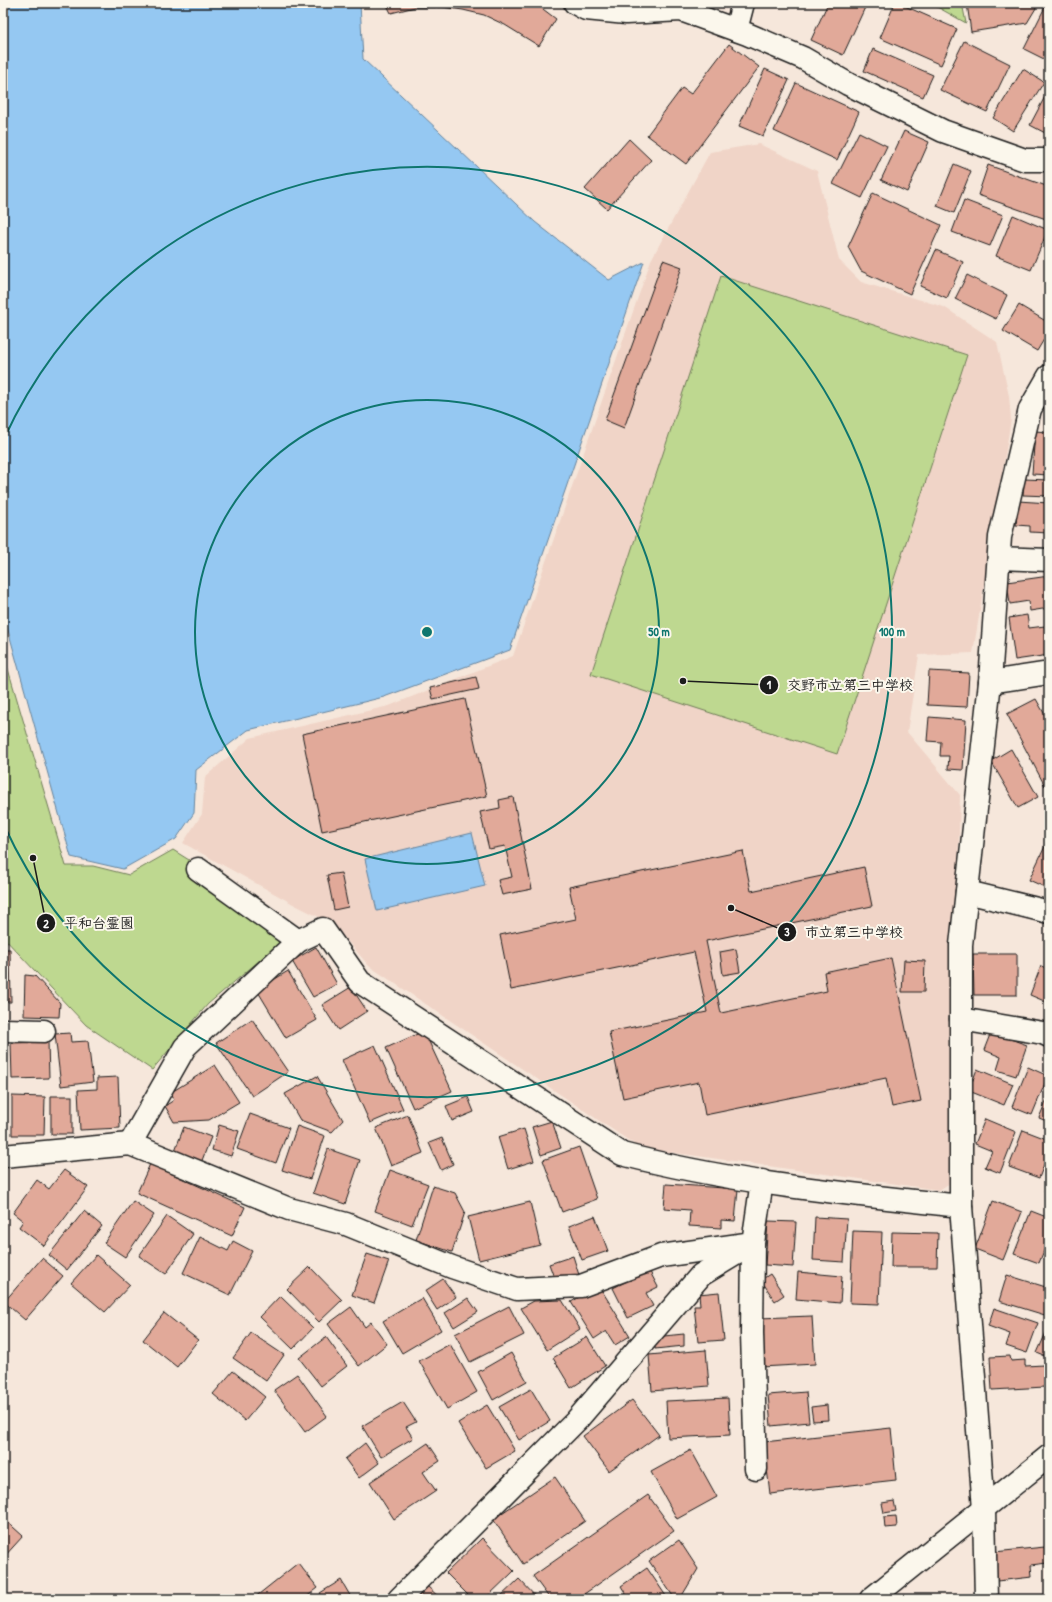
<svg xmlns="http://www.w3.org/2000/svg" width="1052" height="1602" viewBox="0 0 1052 1602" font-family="'Patrick Hand','Klee One',sans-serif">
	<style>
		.built { fill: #f0d4c7 }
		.green { fill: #bed890; stroke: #6d7a56 }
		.water { fill: #95c8f2; stroke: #65839c }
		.building { fill: #e1a999; stroke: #1c1c1c }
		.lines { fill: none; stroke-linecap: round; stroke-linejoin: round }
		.street-casing { stroke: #1c1c1c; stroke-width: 25 }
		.secondary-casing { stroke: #1c1c1c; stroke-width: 25 }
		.street { stroke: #fbf7ec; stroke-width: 22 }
		.secondary { stroke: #fbf7ec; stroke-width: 22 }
		.ring { fill: none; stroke: #0f766e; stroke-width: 2 }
		.centre { fill: #0f766e; stroke: #fbf7ec; stroke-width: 2 }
		.ring-label { font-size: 12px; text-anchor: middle; font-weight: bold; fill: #0f766e; stroke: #fbf7ec; stroke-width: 4; stroke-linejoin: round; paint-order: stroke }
		.leader { fill: none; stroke: #1c1c1c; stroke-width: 1.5 }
		.callout-dot { fill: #1c1c1c; stroke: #fbf7ec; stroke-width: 1.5 }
		.mark-label { font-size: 12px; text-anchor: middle; font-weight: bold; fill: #fff }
		.callout-label { font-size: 14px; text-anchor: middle; font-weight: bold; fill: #1c1c1c; stroke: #fbf7ec; stroke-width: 4; stroke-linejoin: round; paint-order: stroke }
	</style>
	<rect width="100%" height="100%" fill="#f6e7db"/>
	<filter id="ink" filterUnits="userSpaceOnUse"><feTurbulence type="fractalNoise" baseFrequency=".025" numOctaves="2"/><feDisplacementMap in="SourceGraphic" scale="8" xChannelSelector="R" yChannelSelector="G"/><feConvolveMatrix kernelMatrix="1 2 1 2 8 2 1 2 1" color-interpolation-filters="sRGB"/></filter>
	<g filter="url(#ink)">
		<path class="built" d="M759 144 817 171 839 260 861 282 944 307 997 342 1009 396 1011 419 973 653 919 655 907 732 960 795 950 1183 939 1190 640 1148 369 966 333 924 295 905 183 843 202 814 205 777 250 738 389 706 513 656 651 260 710 152Z"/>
		<g class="green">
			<path d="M930 3H962L966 23Z"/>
			<path d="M721 276 967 355 837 754 591 674Z"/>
			<path d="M3 652 66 866H93L129 875 173 850 298 928 208 1004 152 1070 86 1025 3 937Z"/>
		</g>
		<g class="water">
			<path d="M3 3H360L363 59 535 222 609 280 644 262 510 650 384 697 248 730 196 770 194 813 176 839 123 869 71 857 3 612Z"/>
			<path d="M472 833 485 886 377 911 365 859Z"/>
		</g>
		<g class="building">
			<path d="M386 3H535L556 19 539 46 505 25 484 15 463 10 442 7H415L391 13Z"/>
			<path d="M828 3H867L843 55 811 40Z"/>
			<path d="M895 3H898L957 29 941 65 880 38Z"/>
			<path d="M967 3H1039L1027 23 971 32Z"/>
			<path d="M1047 3H1049V48L1044 59 1024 49Z"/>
			<path d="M964 41 1010 64 987 112 940 90Z"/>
			<path d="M729 44 759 67 686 164 647 135 682 88 691 94Z"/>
			<path d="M873 49 933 75 923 97 864 71Z"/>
			<path d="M765 69 789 80 763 136 739 126Z"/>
			<path d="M1023 69 1044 82 1013 131 993 118Z"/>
			<path d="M796 83 859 112 837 160 774 131Z"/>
			<path d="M1049 89V135L1030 125Z"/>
			<path d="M904 131 929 142 907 192 881 180Z"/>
			<path d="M859 132 887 146 862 198 833 184Z"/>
			<path d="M629 139 651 160 607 209 585 189Z"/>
			<path d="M954 164 971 171 954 213 937 206Z"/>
			<path d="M988 165 1049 187V211L1046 219 978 195Z"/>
			<path d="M873 193 941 225 910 294 861 271 848 247Z"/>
			<path d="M964 200 1003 215 990 246 952 232Z"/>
			<path d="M1013 215 1048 230 1031 270 996 256Z"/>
			<path d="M1049 247V259L1045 258Z"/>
			<path d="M936 250 963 262 947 298 920 286Z"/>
			<path d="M663 260 682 267 624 428 605 420Z"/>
			<path d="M967 275 1007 295 996 319 955 299Z"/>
			<path d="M1019 305 1049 323V331L1037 351 1003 331Z"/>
			<path d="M1035 431 1047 432 1046 448H1049V475L1032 474Z"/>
			<path d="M1024 479 1049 480V496L1023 495Z"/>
			<path d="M1018 501 1049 503V533L1030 532V526L1016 525Z"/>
			<path d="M1049 576V608L1030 611 1029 601 1010 604 1007 582Z"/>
			<path d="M1027 615 1029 628 1045 626 1049 655 1015 660 1009 618Z"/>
			<path d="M929 671 969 673 967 707 927 705Z"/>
			<path d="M476 677 479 689 433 699 430 688Z"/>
			<path d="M465 699 487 796 322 831 302 734Z"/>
			<path d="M1036 699 1049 722V784L1045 786 1007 714Z"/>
			<path d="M929 717 966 720 963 770 948 769 949 756H940L941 742 927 741Z"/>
			<path d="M1011 749 1038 797 1018 808 991 761Z"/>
			<path d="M513 797 532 889 502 895 498 880 512 877 505 846 489 849 480 812 500 808 499 800Z"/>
			<path d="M1049 838V889L1029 880Z"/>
			<path d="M743 851 751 891 864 867 872 906 706 941 721 1013 827 991 824 972 891 958 921 1101 892 1107 886 1078 705 1115 699 1082 623 1098 609 1032 707 1012 694 952 511 990 500 935 576 919 569 887Z"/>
			<path d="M341 873 348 907 334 910 327 875Z"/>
			<path d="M316 947 337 984 313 997 292 961Z"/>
			<path d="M3 949H10L11 1002H3Z"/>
			<path d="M736 949 740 972 723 975 720 952Z"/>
			<path d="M973 954H1017V995H974Z"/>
			<path d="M904 960 925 961 924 992H902Z"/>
			<path d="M1041 966 1049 969V1003L1030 995Z"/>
			<path d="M288 971 317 1020 286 1038 257 990Z"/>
			<path d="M25 975 35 976 60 1003 59 1017 24 1016Z"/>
			<path d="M351 987 367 1011 338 1030 322 1005Z"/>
			<path d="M252 1019 288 1072 252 1096 216 1043Z"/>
			<path d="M424 1031 452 1091 413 1108 386 1048Z"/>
			<path d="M991 1032 1027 1045 1016 1076 997 1070 1001 1057 984 1050Z"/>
			<path d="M70 1033 71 1042 88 1041 93 1082 61 1086 55 1034Z"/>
			<path d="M48 1042 49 1078 12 1079 11 1043Z"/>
			<path d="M375 1045 403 1109 370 1123 342 1060Z"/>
			<path d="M215 1065 239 1102 209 1120 174 1122 165 1106 174 1100 170 1093Z"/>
			<path d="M1028 1067 1048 1076 1032 1115 1012 1107Z"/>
			<path d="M977 1069 1013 1084 1004 1105 969 1091Z"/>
			<path d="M317 1076 343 1120 332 1132 300 1120 285 1094Z"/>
			<path d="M118 1077 120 1128 80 1130 78 1090 97 1089V1078Z"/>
			<path d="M1049 1094V1122L1039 1118Z"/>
			<path d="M12 1096 45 1097 44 1135H12Z"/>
			<rect x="51" y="1096" width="21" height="38"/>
			<path d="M468 1097 474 1112 452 1121 446 1106Z"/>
			<path d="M250 1114 289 1128 276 1163 237 1149Z"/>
			<path d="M408 1115 423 1153 391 1166 376 1128Z"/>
			<path d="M985 1119 1016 1132 1000 1173 985 1167 992 1151 975 1144Z"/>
			<path d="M552 1121 561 1148 541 1155 532 1127Z"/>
			<path d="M219 1125 239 1131 231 1156 212 1150Z"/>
			<path d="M297 1126 325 1136 310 1179 282 1170Z"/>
			<path d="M184 1127 211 1137 201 1163 174 1153Z"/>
			<path d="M524 1129 534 1161 508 1169 498 1137Z"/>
			<path d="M1023 1130 1049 1140V1152L1039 1178 1009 1167Z"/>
			<path d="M442 1138 453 1164 441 1170 429 1143Z"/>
			<path d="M579 1147 597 1199 562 1212 543 1160Z"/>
			<path d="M328 1149 360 1160 345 1204 313 1193Z"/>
			<path d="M150 1164 245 1207 232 1236 137 1193Z"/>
			<path d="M64 1170 88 1187 44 1246 19 1227 23 1221 13 1213 37 1180 49 1189Z"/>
			<path d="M390 1170 428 1184 412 1225 375 1211Z"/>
			<path d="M1049 1180V1193L1044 1191Z"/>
			<path d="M666 1184 738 1189 735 1221 721 1220V1228L689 1226 690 1210 664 1208Z"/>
			<path d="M433 1186 455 1193 465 1212 452 1252 416 1240Z"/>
			<path d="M133 1201 154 1215 125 1257 104 1243Z"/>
			<path d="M993 1201 1022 1212 1003 1260 975 1249Z"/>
			<path d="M530 1202 540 1245 479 1260 468 1217Z"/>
			<path d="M84 1211 102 1226 67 1270 49 1255Z"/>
			<path d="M1031 1211 1049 1218V1238L1039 1263 1014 1254Z"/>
			<path d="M167 1216 193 1234 166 1274 139 1256Z"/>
			<path d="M595 1216 608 1251 582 1260 569 1226Z"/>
			<path d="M815 1217 847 1219 844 1262 813 1260Z"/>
			<path d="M768 1221 796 1222 793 1267 765 1265Z"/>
			<path d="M853 1231 882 1232 879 1304 850 1303Z"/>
			<path d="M892 1232 938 1233 937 1267H891Z"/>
			<path d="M200 1237 228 1251 233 1241 252 1251 230 1295 183 1273Z"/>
			<path d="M367 1254 389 1261 374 1303 352 1295Z"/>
			<path d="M96 1255 130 1285 105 1312 71 1283Z"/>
			<path d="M573 1256 579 1275 556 1283 549 1264Z"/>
			<path d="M42 1258 63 1276 25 1320 4 1302Z"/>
			<path d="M310 1267 342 1300 319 1322 287 1289Z"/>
			<path d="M649 1270 658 1287 646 1293 653 1306 628 1318 613 1288Z"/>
			<path d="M798 1272 842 1276 840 1303 796 1299Z"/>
			<path d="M770 1274 784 1295 775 1301 761 1280Z"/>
			<path d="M1007 1275 1049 1288 1048 1316 999 1301Z"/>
			<path d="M443 1279 456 1297 437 1310 425 1291Z"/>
			<path d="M599 1286 630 1336 615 1345 606 1331 594 1339 571 1302Z"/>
			<path d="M719 1292 724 1340 698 1342 694 1306H700L699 1294Z"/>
			<path d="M280 1296 313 1328 293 1349 260 1317Z"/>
			<path d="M422 1298 441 1330 402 1353 383 1321Z"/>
			<path d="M468 1298 478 1312 454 1327 445 1313Z"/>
			<path d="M562 1300 580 1329 547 1350 521 1308 534 1301Z"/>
			<path d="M509 1306 524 1335 470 1362 455 1334Z"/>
			<path d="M351 1307 365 1327 371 1322 387 1344 359 1366 328 1324Z"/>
			<path d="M994 1308 1038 1323 1027 1353 1006 1346 1010 1334 988 1326Z"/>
			<path d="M164 1313 198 1340 177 1367 143 1340Z"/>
			<path d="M812 1316 815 1364 761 1367 759 1318Z"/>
			<path d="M1049 1326V1358L1037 1353Z"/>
			<path d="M251 1333 284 1355 266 1381 233 1358Z"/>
			<path d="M684 1334V1346L655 1349 654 1337Z"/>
			<path d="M326 1337 347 1366 321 1386 299 1358Z"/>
			<path d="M587 1337 605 1366 571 1388 553 1358Z"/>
			<path d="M450 1344 477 1392 447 1409 419 1361Z"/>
			<path d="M706 1350 709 1386 652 1391 649 1355Z"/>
			<path d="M511 1353 527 1381 493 1400 478 1372Z"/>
			<path d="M1010 1356 1011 1361 1025 1360V1366L1044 1365 1045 1387 992 1390 990 1357Z"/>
			<path d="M233 1371 265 1397 245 1421 213 1394Z"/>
			<path d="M297 1374 327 1416 305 1432 274 1390Z"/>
			<path d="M531 1389 550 1421 519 1440 499 1407Z"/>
			<path d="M806 1392 809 1422 771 1426 768 1395Z"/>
			<path d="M728 1398 730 1435 668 1438 666 1401Z"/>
			<path d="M632 1400 659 1435 609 1471 583 1436Z"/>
			<path d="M403 1402 416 1422 406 1427 413 1438 381 1457 362 1426Z"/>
			<path d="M487 1405 515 1451 486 1468 458 1423Z"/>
			<path d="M827 1405 828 1420 813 1421 811 1407Z"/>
			<path d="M891 1428 896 1480 770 1494 764 1442Z"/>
			<path d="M365 1443 379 1463 359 1478 345 1459Z"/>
			<path d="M428 1443 440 1461 423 1472 436 1491 394 1519 370 1482Z"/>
			<path d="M691 1450 717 1497 677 1519 651 1472Z"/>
			<path d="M555 1477 585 1521 523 1564 493 1519Z"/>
			<path d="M648 1495 674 1531 577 1599H550L533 1576Z"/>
			<path d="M894 1501 896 1511 884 1513 882 1503Z"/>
			<path d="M896 1516 897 1527 885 1528 884 1517Z"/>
			<path d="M3 1518 23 1536 3 1558Z"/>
			<path d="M482 1538 514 1571 485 1599H472L446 1573Z"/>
			<path d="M679 1540 698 1569 680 1599H675L649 1561Z"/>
			<path d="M1045 1547 1047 1563 1031 1565 1032 1577 997 1581 994 1552Z"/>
			<path d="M298 1563 318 1588 305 1598 306 1599H255L254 1598Z"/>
			<path d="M647 1568 668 1599H629L621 1586Z"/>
			<path d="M519 1579 538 1599H498Z"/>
			<path d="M341 1580 352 1599H324L320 1593Z"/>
			<path d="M427 1586 441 1599H414Z"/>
		</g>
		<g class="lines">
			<defs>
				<g id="street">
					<path d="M575 3 586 9 626 13 681 10 747 34 803 58 848 84 943 131 1025 160H1049"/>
					<path d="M736 30 743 3"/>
					<path d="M999 558 1049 560"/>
					<path d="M990 682 1049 673"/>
					<path d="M198 869 298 941 323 929 360 982 622 1154C733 1183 848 1194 961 1206"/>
					<path d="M967 892 1049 912"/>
					<path d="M961 1019 1043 1033 1049 1036"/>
					<path d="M3 1030 44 1031"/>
					<path d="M130 1144 185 1047 298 941"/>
					<path d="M3 1156 130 1144 289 1209 346 1224 452 1267 517 1289 581 1286 661 1256 753 1243 762 1181"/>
					<path d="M753 1243 752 1333 756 1469"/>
					<path d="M399 1599 576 1421 701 1275 747 1247"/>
					<path d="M986 1599 984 1509 961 1206V945L990 682 1000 537 1030 409 1049 376"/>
				</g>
				<path id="secondary" d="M871 1599 1049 1456"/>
			</defs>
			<use href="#street" class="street-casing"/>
			<use href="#secondary" class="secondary-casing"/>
			<use href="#street" class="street"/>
			<use href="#secondary" class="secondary"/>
		</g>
	</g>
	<g class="ring">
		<circle cx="427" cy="632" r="232"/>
		<path d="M4 439A465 465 0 1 1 4 825"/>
	</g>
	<circle cx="427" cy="632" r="6" class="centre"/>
	<g class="ring-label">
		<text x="659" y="636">50 m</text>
		<text x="892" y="636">100 m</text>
	</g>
	<path class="leader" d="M683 681L769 685M33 858L46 923M731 908L787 932"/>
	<g class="callout-dot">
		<circle cx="683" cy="681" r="4"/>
		<circle cx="33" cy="858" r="4"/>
		<circle cx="731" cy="908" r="4"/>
		<circle cx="769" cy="685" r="10"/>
		<circle cx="46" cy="923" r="10"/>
		<circle cx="787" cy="932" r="10"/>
	</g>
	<g class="mark-label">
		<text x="769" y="689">1</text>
		<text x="46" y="928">2</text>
		<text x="787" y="936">3</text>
	</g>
	<g class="callout-label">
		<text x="850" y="690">交野市立第三中学校</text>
		<text x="99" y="928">平和台霊園</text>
		<text x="854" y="937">市立第三中学校</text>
	</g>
	<rect width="1052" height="1602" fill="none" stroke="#fbf7ec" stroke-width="16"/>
	<rect x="8" y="8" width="1036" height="1586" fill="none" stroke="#1c1c1c" stroke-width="1.5" filter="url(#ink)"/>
</svg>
